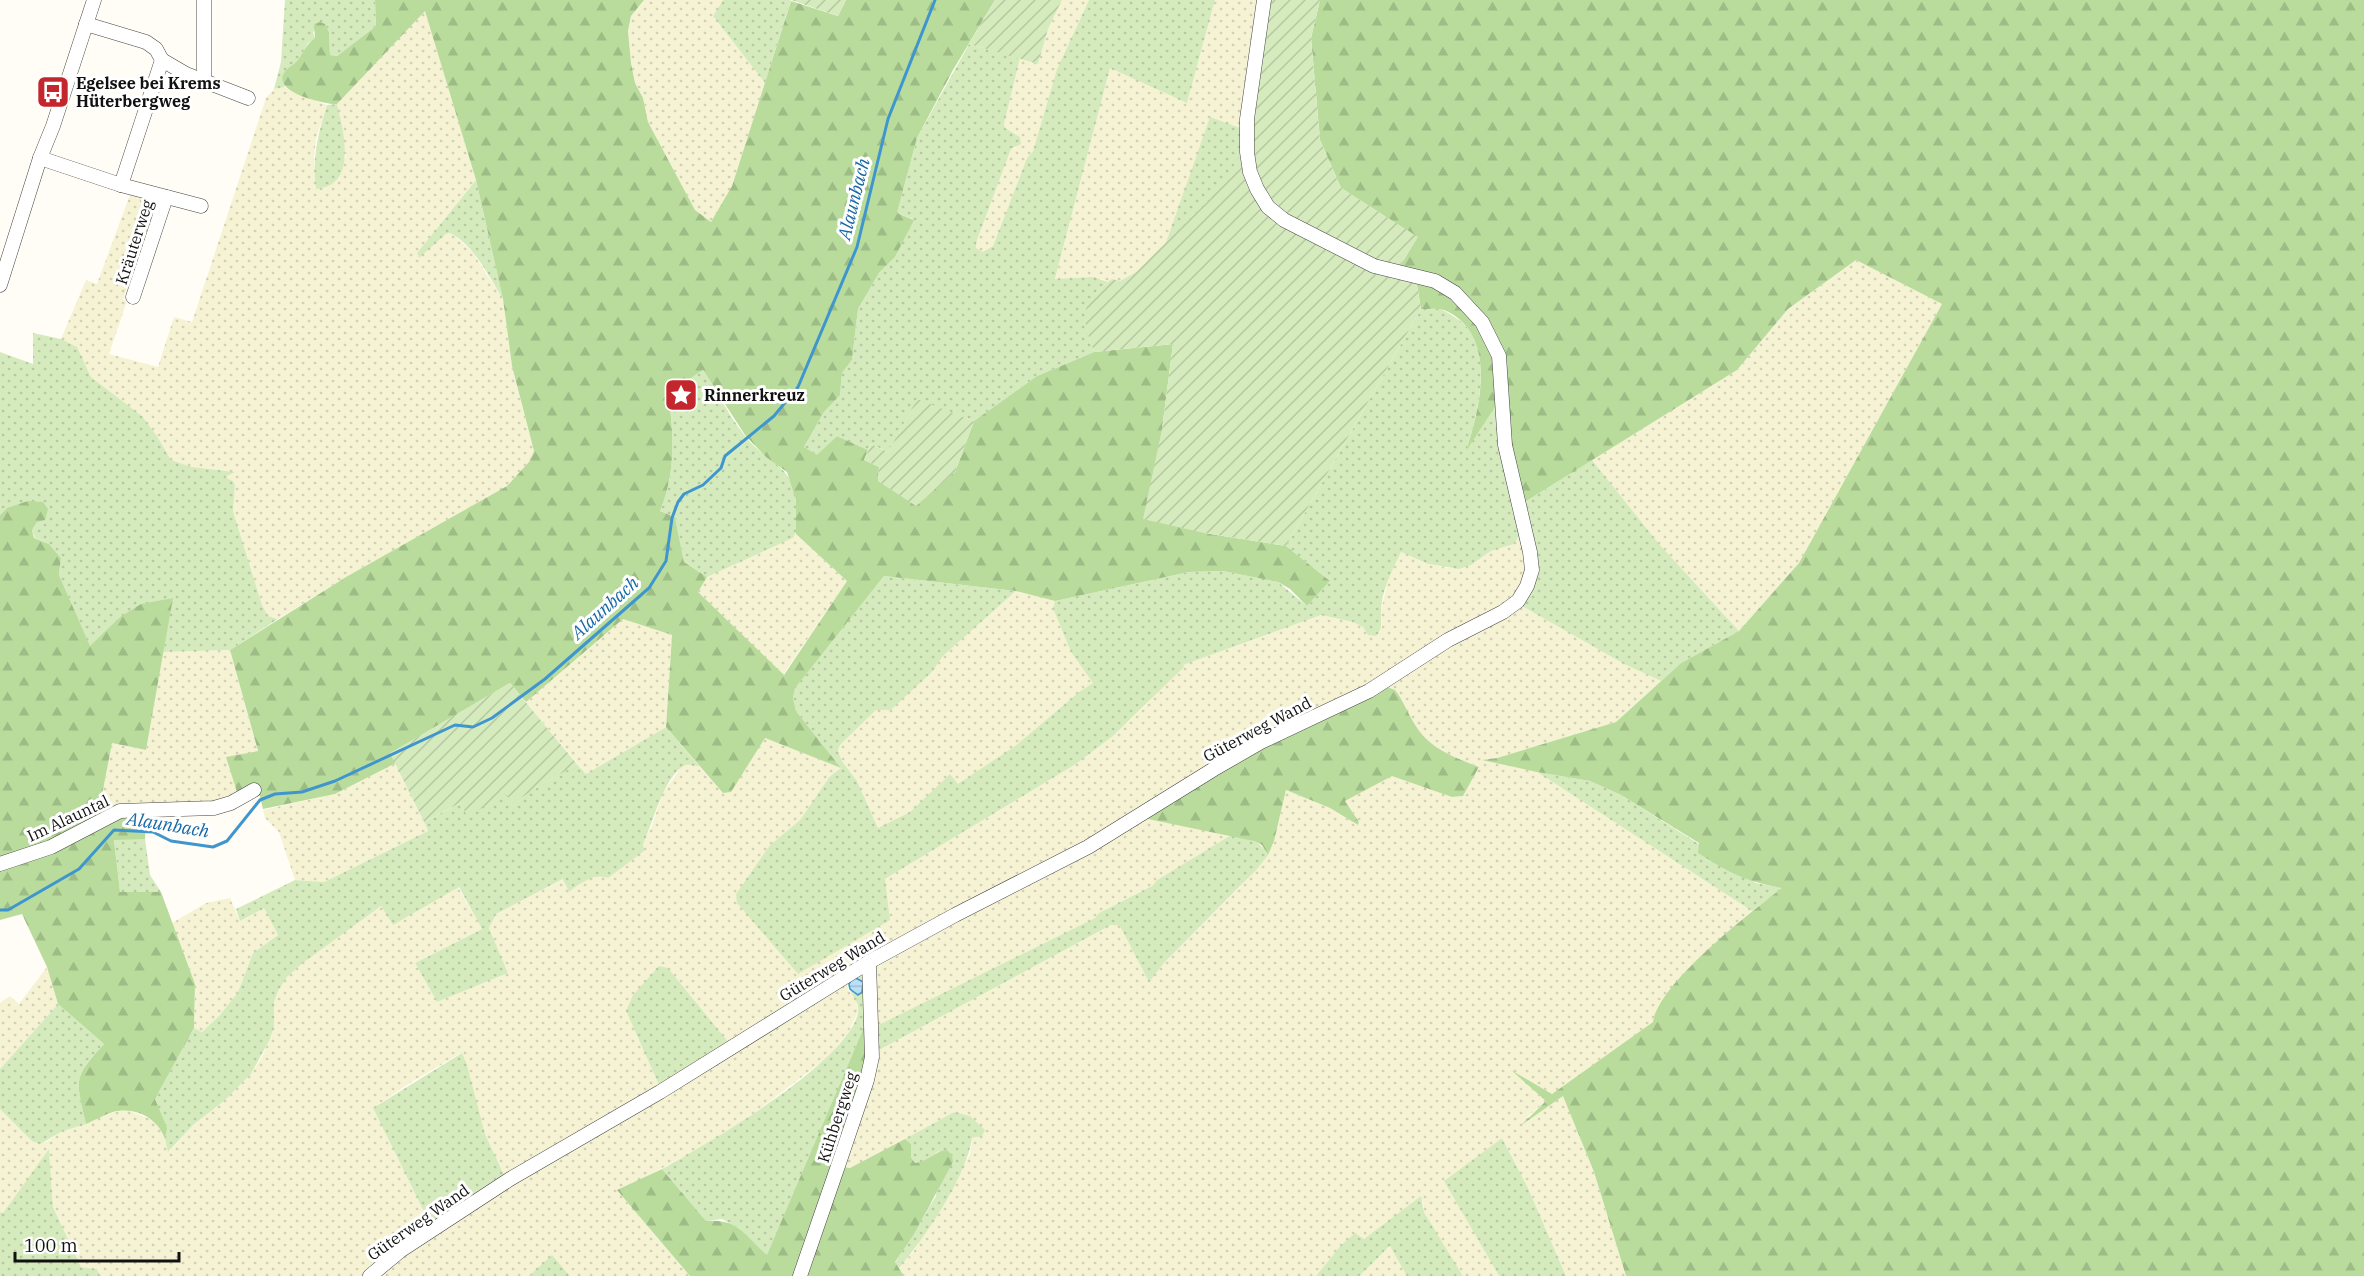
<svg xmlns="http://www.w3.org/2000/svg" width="2364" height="1276" viewBox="0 0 2364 1276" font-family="'IBM Plex Serif',serif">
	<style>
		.farmland { fill: url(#farmland-dots) }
		.grass { fill: url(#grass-dots) }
		.forest { fill: url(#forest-firs); fill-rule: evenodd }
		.garden { fill: url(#garden-furrows) }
		.water { fill: url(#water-rules); stroke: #3f96cf; stroke-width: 1.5 }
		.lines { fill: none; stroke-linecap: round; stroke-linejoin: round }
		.stream { stroke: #3f96cf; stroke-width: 3 }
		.minor-casing { stroke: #444; stroke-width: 15 }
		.minor { stroke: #fff; stroke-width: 14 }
		.labels { text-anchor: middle; stroke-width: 6; stroke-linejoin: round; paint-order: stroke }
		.poi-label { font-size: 16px; font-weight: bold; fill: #111; stroke: #fff; text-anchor: start }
		.street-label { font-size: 16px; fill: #111; stroke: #fff }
		.water-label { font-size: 18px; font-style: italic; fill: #1768a6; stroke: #fff }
	</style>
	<defs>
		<pattern id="farmland-dots" width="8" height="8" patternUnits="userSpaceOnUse" patternTransform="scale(1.5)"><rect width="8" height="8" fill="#f6f3d4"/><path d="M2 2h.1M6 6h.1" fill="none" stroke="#d2cfb5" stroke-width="1.8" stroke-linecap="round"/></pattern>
		<pattern id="grass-dots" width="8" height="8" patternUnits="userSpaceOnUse" patternTransform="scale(1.5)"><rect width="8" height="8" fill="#d5ebbd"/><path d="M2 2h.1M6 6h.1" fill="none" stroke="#b6c8a1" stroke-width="1.8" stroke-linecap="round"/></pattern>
		<pattern id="forest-firs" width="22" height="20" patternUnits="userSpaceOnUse" patternTransform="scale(1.5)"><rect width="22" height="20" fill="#b9dc9c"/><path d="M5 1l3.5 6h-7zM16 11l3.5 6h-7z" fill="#9ebc85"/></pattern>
		<pattern id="garden-furrows" width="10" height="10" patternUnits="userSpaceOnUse" patternTransform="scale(1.5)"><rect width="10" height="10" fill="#d5ebbd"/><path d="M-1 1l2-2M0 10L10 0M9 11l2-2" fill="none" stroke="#b6c8a1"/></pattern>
		<pattern id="water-rules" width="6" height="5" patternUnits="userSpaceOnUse" patternTransform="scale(1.5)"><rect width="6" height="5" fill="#b9e0f7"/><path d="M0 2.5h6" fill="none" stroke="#9ebfd3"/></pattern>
	</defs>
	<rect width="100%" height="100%" fill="#fffdf5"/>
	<g class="farmland">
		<path d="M644 0H723L713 16 765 83 732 186 711 223 695 210 648 122 643 98 635 83 631 63 628 31 631 16Z"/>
		<path d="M1062 0H1089L1057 69 1033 151 1027 158 993 246 983 253 975 248 976 243 1011 149 1016 148 1020 137 1005 128 1004 124 1020 58 1038 63 1048 29Z"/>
		<path d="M1215 0H1260L1243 129 1210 118 1165 245 1136 272 1120 281 1112 280 1108 282 1102 279 1055 280 1110 67 1187 103Z"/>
		<path d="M425 10 476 180 417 253 419 257 446 234 450 233 454 235 473 253 503 299 512 366 534 451 529 462 507 486 346 577 278 619 268 616 262 605 233 511 235 484 233 481 224 477 234 472 192 467 171 460 157 436 142 416 91 377 84 362 61 339 86 280 97 284 131 192 155 200 156 213 137 272 130 279 123 300 127 301 109 354 158 367 174 317 192 322 266 98 274 89 285 87 293 92 327 105 316 139 314 157 316 188 346 157 337 104Z"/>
		<path d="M1856 260 1942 304 1799 563 1739 631 1660 545 1592 460 1737 370 1788 309Z"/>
		<path d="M1521 533 1528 569 1514 598 1391 671 1137 812 730 1044 668 968 626 1011 659 1085 505 1177 485 1134 461 1053 410 1083 373 1108 431 1226 364 1276H100L97 1269 81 1267 53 1207 49 1150 3 1213 0 1212V1109L17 1126 46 1142 63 1131 114 1112 128 1110 153 1120 162 1130 169 1152 193 1125 224 1101 251 1074 262 1057 274 1027V1002L278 991 287 977 303 963 382 905 393 925 458 887 482 929 415 963 437 1002 508 973 489 928 496 914 564 879 569 892 586 880 600 875 642 844 651 828 663 793 682 766 690 764 700 767 723 793 765 738 841 768 830 776 800 820 770 845 762 858 885 879 1076 764 1113 736 1146 705 1182 665 1321 615 1353 622 1363 627 1368 635 1382 627 1381 611 1388 579 1401 552 1428 564 1448 568 1471 565 1491 551 1514 544Z"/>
		<path d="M796 534 847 581 783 675 698 592 707 577 793 538Z"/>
		<path d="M1016 591 1055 601 1054 608 1071 652 1094 683 1079 692 1015 746 958 785 950 774 910 812 878 828 857 781 842 761 838 751 840 745 876 710H891L932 672 943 656Z"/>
		<path d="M1520 605 1624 664 1661 681 1616 722 1497 758 1485 759 1537 772 1752 911 1689 967 1653 1022 1552 1094 1515 1072 1546 1101 1524 1120 1563 1095 1594 1172 1626 1276H1566L1528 1188 1502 1138 1445 1181 1499 1276H1463L1424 1212 1423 1201 1364 1239 1341 1245 1316 1276H904L899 1268 913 1252 953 1186 970 1154 972 1138 965 1116 954 1112 863 1163 849 1168 835 1166 868 1056 1111 925 1120 926 1149 981 1164 963 1240 887 1268 855 1274 841 1286 790 1330 808 1358 825 1359 822 1345 801 1393 775 1452 797 1463 796 1479 767 1445 753 1430 745 1422 737 1395 690 1385 686 1412 667Z"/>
		<path d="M623 619 672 635 666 727 586 774 526 702Z"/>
		<path d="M230 650 258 752 238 795 229 800 98 817 112 743 146 750 163 652Z"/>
		<path d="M396 763 428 831 324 882 295 880 279 832 265 818 263 810 335 794Z"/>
		<path d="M1143 818 1231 835 1157 880 1152 886 1099 913 1095 918 868 1030 860 975 869 966Z"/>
		<path d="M230 898 240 921 264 907 278 935 253 953 238 992 220 1015 202 1032 194 1028 195 984 172 923 206 903Z"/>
		<path d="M47 967 58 1004 0 1069V1003L10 996 19 1004Z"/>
		<path d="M847 980 848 990 855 998 859 1010 848 1033 828 1057 761 1108 713 1141 632 1184 617 1190 690 1276H570L552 1256 531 1275 532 1276H377L403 1255 512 1183Z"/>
		<path d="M1391 1246 1407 1276H1359L1367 1267Z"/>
	</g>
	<g class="grass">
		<path d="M285 0H375L376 26 337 56 330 55 329 32 325 24 313 32 315 38 308 43 297 63 284 73 282 80 285 87 274 89 281 62Z"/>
		<path d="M723 0H791L765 83 713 16Z"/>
		<path d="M1089 0H1215L1187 103 1110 68 1055 279 1094 277 1108 282C1080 302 1083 322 1094 352L1037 376 974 421 917 400 888 452 871 444 868 450 837 436 817 456 804 447 824 412 840 394 842 373 852 360 858 309 879 273 895 257 913 219 897 213 917 138 969 44 1020 58 1004 124 1005 128 1020 137 1021 144 1011 149 976 243V248L983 252 993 246 1027 158 1033 151 1057 69Z"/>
		<path d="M337 104C343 130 359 186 316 189 312 158 318 134 327 105Z"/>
		<path d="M1210 117 1243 129C1243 136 1245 146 1243 152 1233 181 1187 223 1165 245Z"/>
		<path d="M476 180 503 299C489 277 474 245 450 233L446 234 419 258 417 253Z"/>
		<path d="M1421 309C1427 309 1433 308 1439 309 1445 310 1451 315 1456 318 1496 341 1478 413 1467 448L1497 404 1521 533 1514 544 1491 551 1471 565 1459 569 1428 564 1401 552C1392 571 1381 591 1381 613 1381 623 1383 628 1376 636L1368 635 1363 627 1353 622 1321 615 1183 665 1184 667 1113 736 1076 764 885 879 890 920 798 974 737 903 736 894 770 845 800 820 830 776 841 768 796 711 793 698 795 687 884 576 1016 591 943 656 932 672 891 710H876L840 745 838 751 842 761 857 781 878 828 910 812 950 774 958 784 1015 746 1079 692 1093 683 1071 652 1053 608 1055 601 1189 572 1223 571 1278 582 1307 606 1330 581 1286 546Z"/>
		<path d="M33 333 61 339 77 347 91 377 142 416 157 436 171 460 192 467 235 472 225 477 233 481 235 485 233 511 262 605 268 616 278 619 230 650 163 652 172 598 120 617 90 647 59 575 61 558 49 544 35 538 32 530 37 522 7 508 0 515V352L33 364Z"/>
		<path d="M703 370C717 391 729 416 745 436 771 468 795 462 797 512 797 521 799 530 793 538L707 577 684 562 675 517 660 511C676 472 674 434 668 392Z"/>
		<path d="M1592 460 1660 545 1739 631 1681 663 1661 681 1624 664 1520 605 1532 588 1523 503Z"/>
		<path d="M666 727 700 767C694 765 687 763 682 767 663 780 653 823 643 844L644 851 608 878C593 873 581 883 569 892L563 879 496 914 489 928 508 973 437 1002 415 963 482 929 459 887 393 925 381 906 303 963 287 977 278 991 274 1002V1027L269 1041 251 1074 224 1101 193 1125 168 1152 165 1139 166 1128 155 1099 194 1028 202 1032 220 1015 238 992 253 953 278 935 264 908 240 921 236 909 295 880 324 882 428 831 424 822 460 803 468 816 505 792 512 802 577 764 586 774Z"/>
		<path d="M1537 772 1590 781 1621 795 1699 844 1756 883 1783 888 1752 911Z"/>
		<path d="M1231 835C1246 838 1261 840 1268 855L1258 868 1164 963 1149 982 1120 926 1111 925 868 1056V1030L1095 918 1099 913 1152 886 1157 880Z"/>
		<path d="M114 839H145L150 875 161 892H120Z"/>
		<path d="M659 966 668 968 730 1044 659 1085 626 1011 633 995Z"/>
		<path d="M860 975 864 979 867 1020 767 1256 740 1229 722 1219 706 1221 662 1169C707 1144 847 1063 858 1013 861 1001 848 994 847 980Z"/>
		<path d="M58 1004 104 1044C72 1077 76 1080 86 1124L63 1131 40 1144 32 1141 0 1109V1069Z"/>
		<path d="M462 1053 467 1065 485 1134 505 1177 431 1226 373 1108Z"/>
		<path d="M954 1112 970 1116 985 1130 982 1136 972 1138C967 1176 924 1239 899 1268L895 1263 936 1196 939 1151 922 1163H915L911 1157V1144L905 1139Z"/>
		<path d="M1502 1138 1528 1188 1566 1276H1499L1444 1181Z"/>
		<path d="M49 1149 53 1207 81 1267 97 1269 100 1276H0V1212L3 1213Z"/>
		<path d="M1421 1196 1424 1212 1463 1276H1407L1390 1246 1359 1276H1316L1341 1245 1355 1233 1364 1239Z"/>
		<path d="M552 1255 570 1276H532L531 1274Z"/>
	</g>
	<g class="forest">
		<path d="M375 0H644L631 16 628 31 631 63 635 83 643 98 648 122 695 210 711 222 732 186 791 1 838 16 846 0H995L953 70 917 138 897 213 914 220 895 257 879 273 858 309 852 360 842 373 840 395 824 412 804 447 817 455 837 436 868 450 864 460 879 467 878 481 896 492 955 472 974 421 1037 376 1094 352 1173 344 1162 429 1204 533 1286 546 1330 581 1307 606 1290 589 1278 582 1223 571 1189 572 1055 601 1016 591 884 576 795 688 793 698 796 711 841 768 765 738 731 792 723 793 666 727 672 635 623 619 526 702 510 683 391 753 396 763 335 794 263 809 257 785 238 795 226 757 258 751 230 650 346 577 507 486 529 462 534 451 512 366 503 299 476 180 425 11 337 104C327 105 271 92 284 73 287 68 294 65 298 60 304 52 306 44 315 38L314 24 320 22 325 24 329 32 330 55 337 56 376 26ZM703 370 745 435 766 457 787 472 796 500V534L847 581 784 675 698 592 707 577 684 562 675 517 660 511C676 472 674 434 668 393Z"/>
		<path d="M1320 0H2364V1276H1626L1594 1172 1563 1096 1520 1126 1546 1101 1511 1070 1552 1094 1653 1022C1659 983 1750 913 1782 888 1744 881 1730 873 1698 853L1699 843 1621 795 1590 781 1537 772 1482 760 1497 758 1616 722 1681 663 1739 631 1799 563 1942 304 1856 260 1788 309 1737 370 1523 503 1510 444 1505 392 1466 451C1480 408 1499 333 1444 310 1437 308 1428 309 1421 309L1416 279 1394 277 1417 237 1341 188 1320 140 1311 38Z"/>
		<path d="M28 501 43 502 48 509 45 520 37 522 32 530 34 538 49 544 61 558 59 575 90 646 120 617 141 604 173 598 146 750 112 743 98 816 146 805 145 839 114 840 120 892H161L195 984 194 1028 155 1099 167 1128 165 1139C158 1118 135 1106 113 1112 104 1115 95 1120 86 1124 76 1080 72 1078 104 1044L58 1004 47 967 22 914 0 920V515L7 508Z"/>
		<path d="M1385 686 1395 690C1403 700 1407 712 1414 723 1429 749 1452 756 1479 767L1463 796 1452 797 1392 776 1345 801 1359 822 1358 825 1330 808 1286 790 1274 841 1268 855 1262 845 1254 841 1143 818 1264 746Z"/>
		<path d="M867 1020 868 1056 835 1166 850 1168 905 1139 911 1144V1157L915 1163C927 1162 935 1151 947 1150L952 1155 953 1162 914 1234 895 1262 904 1276H690L617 1190 662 1169 706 1221C739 1218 745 1236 767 1255Z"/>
	</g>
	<g class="garden">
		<path d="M791 0H846L838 16Z"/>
		<path d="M995 0H1062L1048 29 1038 64 969 44Z"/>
		<path d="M1260 0H1320L1311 38 1320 140 1341 188 1418 237 1394 276 1416 279 1421 309 1286 546 1204 533 1143 519 1162 429 1173 344 1094 352C1081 316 1079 303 1112 279L1120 281 1136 272 1210 199 1225 180 1243 151Z"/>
		<path d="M917 399 974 421 955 472 916 506 878 481 879 467 864 460 871 444 888 452Z"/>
		<path d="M510 683 577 764 512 803 505 793 468 817 460 803 424 822 390 753Z"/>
	</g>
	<path class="water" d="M856 978 863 982 862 992 858 995 850 989 849 984 852 979Z"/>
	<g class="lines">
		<path class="stream" d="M0 910H8L79 869 114 830 153 832 171 841 213 847 227 841 260 800 275 794 302 792 335 781 455 725 473 727 492 718 545 679 649 588 666 561 672 518 678 502 684 494 703 485 721 468 725 456 774 416 798 387 857 247 888 119 935 0"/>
		<defs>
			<g id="minor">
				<path d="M86 24 146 42 156 49 162 60 186 74 248 98"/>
				<path d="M204 82V0"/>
				<path d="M40 158 121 185 201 206"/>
				<path d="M121 185 162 60"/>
				<path d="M0 285 40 158 53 126 94 0"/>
				<path d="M133 297 166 197"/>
				<path d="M0 864 51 847 120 811 214 808 231 803 254 790"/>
				<path d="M370 1276 400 1251 510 1179 660 1092 869 962 955 915 1088 847 1214 769 1261 742 1369 691 1448 640 1503 612 1518 601 1527 586 1532 570 1530 552 1505 445 1499 356 1482 322 1455 293 1435 281 1374 266 1284 220 1268 207 1257 189 1250 172 1247 152V119L1264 0"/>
				<path d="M800 1276 839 1163 867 1080 872 1057 869 962"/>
			</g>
		</defs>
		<use href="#minor" class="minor-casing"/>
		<use href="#minor" class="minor"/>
	</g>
	<defs>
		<symbol id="bus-square" viewBox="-11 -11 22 22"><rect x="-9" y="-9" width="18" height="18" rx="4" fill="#c4262e" stroke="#fff"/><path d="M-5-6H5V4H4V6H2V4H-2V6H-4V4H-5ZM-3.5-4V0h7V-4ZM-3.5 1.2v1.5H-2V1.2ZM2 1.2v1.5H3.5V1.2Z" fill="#fff"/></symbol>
		<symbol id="sight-square" viewBox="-11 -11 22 22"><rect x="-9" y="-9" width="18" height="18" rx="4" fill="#c4262e" stroke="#fff"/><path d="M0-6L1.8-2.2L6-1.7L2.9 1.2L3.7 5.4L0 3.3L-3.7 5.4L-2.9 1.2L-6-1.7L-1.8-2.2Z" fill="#fff"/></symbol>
	</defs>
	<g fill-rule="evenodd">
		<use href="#bus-square" x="34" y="73" width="38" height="38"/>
		<use href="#sight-square" x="662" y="376" width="38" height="38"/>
	</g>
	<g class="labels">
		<g class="poi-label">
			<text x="76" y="89">Egelsee bei Krems<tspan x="76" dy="18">Hüterbergweg</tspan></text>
			<text x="704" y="401">Rinnerkreuz</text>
		</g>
		<g class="street-label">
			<text transform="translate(134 242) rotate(-72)" y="6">Kräuterweg</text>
			<text transform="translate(1257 729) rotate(-28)" y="6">Güterweg Wand</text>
			<text transform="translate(68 818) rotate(-25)" y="6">Im Alauntal</text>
			<text transform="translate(832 966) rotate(-31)" y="6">Güterweg Wand</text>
			<text transform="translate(837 1117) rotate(-72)" y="6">Kühbergweg</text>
			<text transform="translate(418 1222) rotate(-35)" y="6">Güterweg Wand</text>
		</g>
		<g class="water-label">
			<text transform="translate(854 199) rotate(-76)" y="6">Alaunbach</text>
			<text transform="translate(605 608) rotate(-42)" y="6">Alaunbach</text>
			<text transform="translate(168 825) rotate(9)" y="6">Alaunbach</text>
		</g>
	</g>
	<path d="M15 1252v9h164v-9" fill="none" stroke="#111111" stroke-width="3"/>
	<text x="24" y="1252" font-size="18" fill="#111111" stroke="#ffffff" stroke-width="4.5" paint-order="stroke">100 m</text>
</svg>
